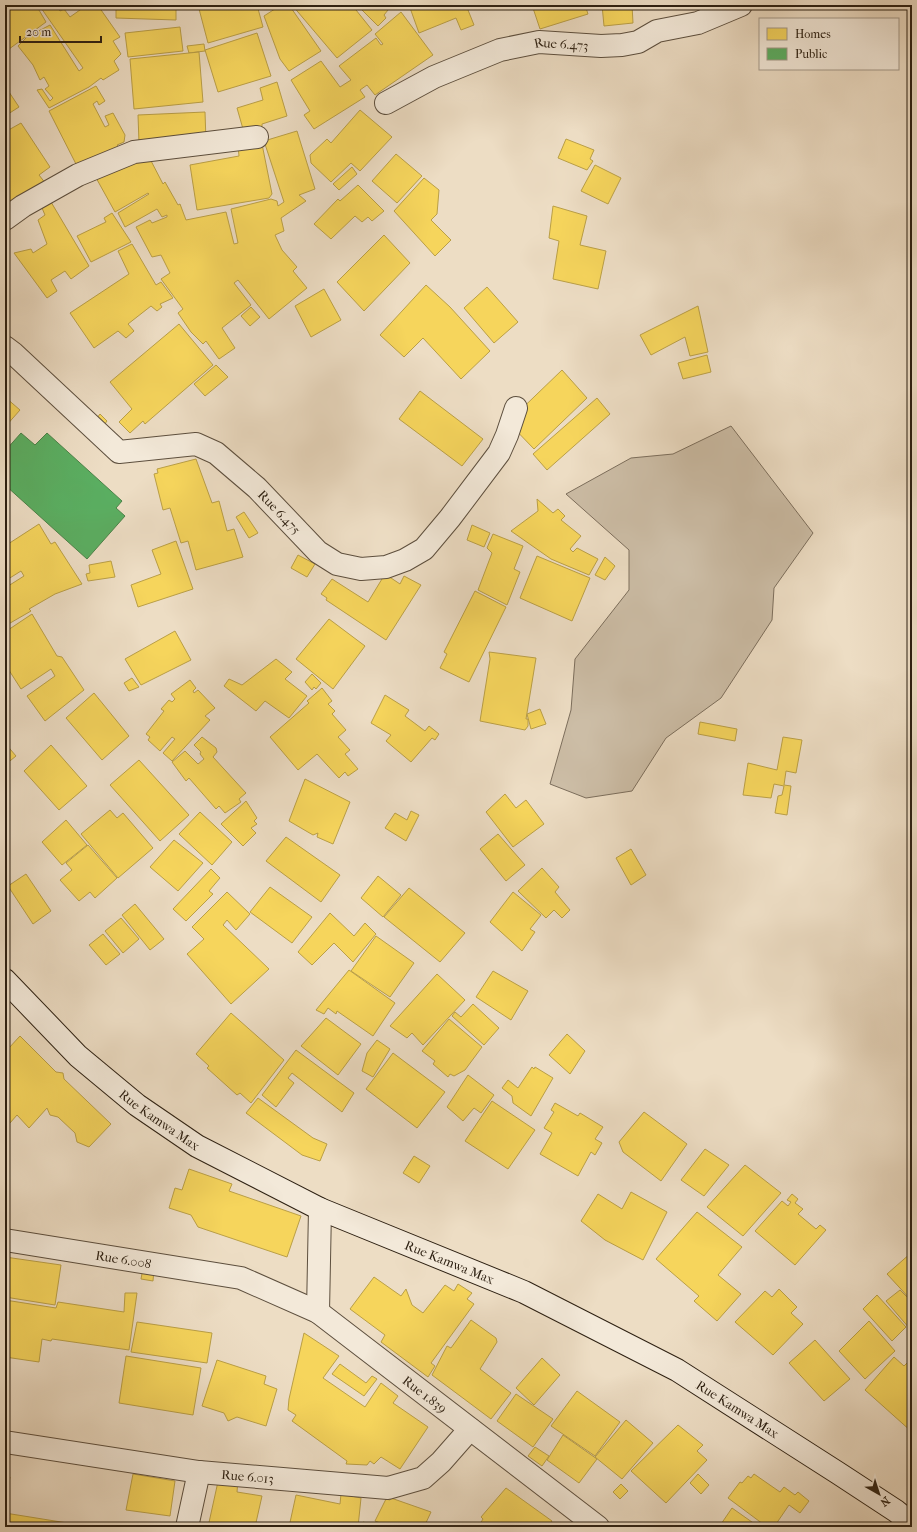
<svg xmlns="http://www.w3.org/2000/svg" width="917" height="1532" viewBox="0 0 917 1532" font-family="'IM FELL French Canon',serif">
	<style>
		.green { fill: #ccbda6; stroke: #7c6e5c }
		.homes { fill: #f6d55c; stroke: #ba9f46 }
		.public { fill: #5aae61; stroke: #4c8349 }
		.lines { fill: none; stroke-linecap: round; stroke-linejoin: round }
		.street-casing { stroke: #5d4f3e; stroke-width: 24 }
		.secondary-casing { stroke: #2d2012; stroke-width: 24 }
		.street { stroke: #f3e9d9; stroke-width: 22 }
		.secondary { stroke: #f3e9d9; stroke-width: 22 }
		.labels { text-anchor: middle; stroke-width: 4; stroke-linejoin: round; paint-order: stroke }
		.street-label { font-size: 13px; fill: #2d2012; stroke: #f3e9d9 }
	</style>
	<rect width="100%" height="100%" fill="#edddc4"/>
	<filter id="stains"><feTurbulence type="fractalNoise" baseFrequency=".005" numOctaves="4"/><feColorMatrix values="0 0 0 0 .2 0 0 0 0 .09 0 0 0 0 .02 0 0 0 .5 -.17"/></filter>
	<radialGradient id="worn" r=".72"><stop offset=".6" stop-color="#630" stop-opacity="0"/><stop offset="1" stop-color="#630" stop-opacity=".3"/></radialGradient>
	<path class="green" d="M731 426 813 533 774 588 772 620 721 698 666 738 632 791 586 798 550 784 571 710 575 659 629 590V550L566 494 631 458 673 454Z"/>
	<g class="homes">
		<path d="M5 5H36L46 22 5 52Z"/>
		<path d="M39 5H56L60 11 64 9 70 17 87 5H95L99 7 120 37 113 41 121 54 114 61 119 70 103 80 101 78 89 87 49 108 37 90 42 89 50 101 53 98 45 89 49 86 44 77 40 80 33 65 18 46 27 37 50 25 79 71 83 68Z"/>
		<path d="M116 5H176V20L116 18Z"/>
		<path d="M198 5H257L263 27 208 43Z"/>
		<path d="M281 5H289L321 51 289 71 280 59 264 16Z"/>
		<path d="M292 5H352L372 30 337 58Z"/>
		<path d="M357 5H392L384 15 386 18 378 26Z"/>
		<path d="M409 5H466L474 25 461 30 456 18 419 33Z"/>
		<path d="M532 5H585L588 14 540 29Z"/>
		<path d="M602 5H632L633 23 604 26Z"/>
		<path d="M401 12 433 55 375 95 367 85 360 90 365 97 314 129 304 115 310 111 291 80 321 61 340 87 351 80 339 66 376 38 381 45 383 44 375 34Z"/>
		<path d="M180 27 183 51 128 57 125 33Z"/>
		<path d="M257 33 271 76 218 92 205 50Z"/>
		<path d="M204 44 205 51 189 53 187 46Z"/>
		<path d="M199 52 203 102 134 109 130 59Z"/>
		<path d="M277 82 287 116 262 124V127L249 131 243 129 237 108 263 100 260 88Z"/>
		<path d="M5 86 19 107 5 116Z"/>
		<path d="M96 86 105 101 99 105 97 101 93 104 105 127 109 125 105 116 113 113 125 135 124 142 117 145 120 148 77 166 49 111Z"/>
		<path d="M360 110 392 137 360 171 351 163 331 182 311 163 310 155 327 139 331 143Z"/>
		<path d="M205 112 206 141 139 143 138 115Z"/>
		<path d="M21 123 50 167 39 175 46 184 8 204 5 198V132Z"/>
		<path d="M297 131 315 189 299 195 306 201 281 218 284 231 275 235 282 250 297 267 293 271 307 288 269 319 238 280 234 283 251 305 222 328 235 348 219 359 206 341 203 344 191 332 178 313 183 309 161 279 170 273 161 255 152 257 136 227 150 220 152 223 167 217V215L162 217 157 209 125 227 118 213 149 194 148 193 115 212 95 176 149 157 163 184 165 182 178 205 180 204 186 220 226 212 234 244 238 243 231 209 271 199 277 201 278 206 284 202 264 141Z"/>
		<path d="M566 139 594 150 590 159 593 161 587 170 558 158Z"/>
		<path d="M262 144 272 194 269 198 197 210 190 165 239 156 238 146Z"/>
		<path d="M396 154 422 176 397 203 372 181Z"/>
		<path d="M595 165 621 178 608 204 581 191Z"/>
		<path d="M352 167 357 174 339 190 333 184Z"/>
		<path d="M424 178 439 190 437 214 431 220 451 240 435 256 394 211Z"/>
		<path d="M358 185 384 211 372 221 368 217 362 222 355 216 331 239 314 224 338 199 340 201Z"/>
		<path d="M51 202 89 266 71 279 65 271 51 280 57 291 47 298 14 253 31 249 33 253 47 244 38 220 45 215 42 208Z"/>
		<path d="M553 206 587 216 580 245 606 251 598 289 553 279 559 241 549 238Z"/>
		<path d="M112 213 131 242 91 262 77 236 106 222 104 218Z"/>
		<path d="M384 235 410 263 364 311 337 282Z"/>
		<path d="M132 244 156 285 161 282 173 298 160 304 162 307 157 311 151 306 128 324 134 331 126 338 118 331 94 348 70 313 129 274 118 251Z"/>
		<path d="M426 285 450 307 490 351 461 379 423 338 404 357 380 335Z"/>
		<path d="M487 287 518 322 494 343 464 308Z"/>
		<path d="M324 289 341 320 311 337 295 306Z"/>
		<path d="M698 306 708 352 690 356 685 337 651 355 640 335Z"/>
		<path d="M251 307 260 317 250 326 241 316Z"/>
		<path d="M179 324 213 365 145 424 143 421 130 433 119 422 132 409 110 382Z"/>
		<path d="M707 355 711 372 683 379 678 363Z"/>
		<path d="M216 365 228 377 205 396 194 384Z"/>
		<path d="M562 370 587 398 534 449 508 422Z"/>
		<path d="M420 391 483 439 462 466 399 419Z"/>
		<path d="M5 397 20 410 5 427Z"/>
		<path d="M597 398 610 414 547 470 533 454Z"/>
		<path d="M100 414 107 421 104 425 97 418Z"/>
		<path d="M196 459 212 503 219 501 227 531 234 529 243 557 196 570 188 541 181 543 170 508 163 510 154 474 158 473 157 469Z"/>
		<path d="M537 499 553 513 558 509 565 516 561 520 581 536 570 549 573 552 577 548 598 559 589 575 551 559 511 531 538 511Z"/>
		<path d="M244 512 258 533 249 538 236 517Z"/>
		<path d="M39 524 51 544 55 542 82 584 55 594 29 609 31 611 5 626V588L24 576 21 571 5 581V546Z"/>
		<path d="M472 525 490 533 484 547 467 540Z"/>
		<path d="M493 534 523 546 514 569 520 572 507 605 478 590 492 553 487 548Z"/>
		<path d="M176 541 193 589 138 607 131 585 161 574 152 550Z"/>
		<path d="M298 555 315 564 307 577 291 568Z"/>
		<path d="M537 556 590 578 572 621 520 598Z"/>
		<path d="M605 557 615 566 605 580 595 575Z"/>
		<path d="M111 561 115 577 88 581 86 574 90 573 89 565Z"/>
		<path d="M385 574 400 584 404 576 421 585 386 640 326 600 327 598 321 594 332 579 368 602Z"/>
		<path d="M475 591 506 607 469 682 440 668 447 654 444 652Z"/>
		<path d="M32 614 57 656 62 657 84 690 45 721 27 696 55 676 51 669 21 689 5 664V632Z"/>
		<path d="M329 619 365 646 333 689 296 659Z"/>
		<path d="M175 631 191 660 141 685 125 659Z"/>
		<path d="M489 652 536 658 526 719H528V726L525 730 480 721 490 659Z"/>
		<path d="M276 659 292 672 285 679 307 696 289 718 265 701 256 711 224 686 229 679 242 685Z"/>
		<path d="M312 674 321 683 316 689 314 687 312 690 305 682Z"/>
		<path d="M132 678 139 687 129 691 124 683Z"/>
		<path d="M190 680 196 688 193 691 194 693 198 690 215 708 205 716 210 720 172 761 163 753 175 739 172 737 160 751 148 740 150 737 146 734 164 711 161 709 169 700 172 702 175 699 171 694Z"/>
		<path d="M322 688 332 701 328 704 335 711 332 714 346 730 338 737 350 750 345 754 358 769 348 776 345 772 339 778 317 754 298 770 270 737 309 703 307 701Z"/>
		<path d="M94 693 129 736 102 760 66 718Z"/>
		<path d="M385 695 409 710 405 716 425 731 429 726 439 734 435 740 432 738 411 762 386 741 391 735 371 723Z"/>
		<path d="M540 709 546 724 531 729 527 714Z"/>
		<path d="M700 722 737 729 735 741 698 734Z"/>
		<path d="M202 737 216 748 217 752 213 757 246 793 239 799 241 802 225 813 219 806 216 809 189 778 186 781 172 762 185 751 198 764 204 759 200 754 201 752 194 745Z"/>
		<path d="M783 737 802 740 796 773 786 771 784 785 791 786 787 815 775 813 778 796 782 795 784 786 774 784 771 798 743 795 748 763 777 770Z"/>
		<path d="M5 743 16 756 5 765Z"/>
		<path d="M51 745 87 786 59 810 24 771Z"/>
		<path d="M139 760 189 815 160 841 110 785Z"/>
		<path d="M305 779 350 802 333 844 317 837 318 833 313 835 289 821Z"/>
		<path d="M505 794 516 808 526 800 544 824 513 847 486 812Z"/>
		<path d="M246 801 257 818 254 821 257 824 251 828 256 833 243 846 221 824Z"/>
		<path d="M110 810 117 818 123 813 153 848 118 878 81 834Z"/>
		<path d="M411 811 419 815 406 841 385 828 395 813 407 820Z"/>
		<path d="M200 812 232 842 212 865 179 834Z"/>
		<path d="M66 820 87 845 62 865 42 842Z"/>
		<path d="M498 834 525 865 506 881 480 849Z"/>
		<path d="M286 837 340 875 321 902 266 861Z"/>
		<path d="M174 840 203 863 178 891 150 867Z"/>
		<path d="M88 845 117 878 95 898 90 892 79 901 60 880 72 870 66 863Z"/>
		<path d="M631 849 646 875 631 885 616 858Z"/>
		<path d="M542 868 559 887 555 892 570 910 562 918 554 910 546 918 518 891Z"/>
		<path d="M211 869 220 878 209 891 213 894 186 921 173 909Z"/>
		<path d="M26 874 51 911 33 924 8 886Z"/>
		<path d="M378 876 401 895 383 917 361 898Z"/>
		<path d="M270 887 312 917 292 943 250 912Z"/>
		<path d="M409 888 465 933 440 962 384 917Z"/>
		<path d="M227 892 250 914 236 930 227 920 223 925 269 969 231 1004 187 954 204 939 192 927Z"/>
		<path d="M513 892 541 915 530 929 535 932 522 951 490 922Z"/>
		<path d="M135 904 164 939 150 950 122 915Z"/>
		<path d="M330 913 354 936 365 923 376 934 353 962 334 943 312 965 298 952Z"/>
		<path d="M121 918 139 939 123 953 105 931Z"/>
		<path d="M103 934 120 954 106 965 89 945Z"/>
		<path d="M376 936 414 963 390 997 351 971Z"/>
		<path d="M349 970 395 1003 373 1036 337 1011 336 1014 328 1008 324 1014 316 1010Z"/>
		<path d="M493 971 528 991 511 1020 476 997Z"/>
		<path d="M437 974 465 1000 423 1045 412 1033 407 1038 390 1026Z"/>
		<path d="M473 1004 499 1028 484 1045 452 1016 455 1012 461 1017Z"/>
		<path d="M231 1013 284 1060 251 1103 240 1093 237 1095 207 1068 209 1066 196 1054Z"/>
		<path d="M326 1018 361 1044 338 1075 301 1046Z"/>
		<path d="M449 1019 482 1047 465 1070 454 1076 450 1074 448 1077 433 1064 435 1061 422 1051Z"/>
		<path d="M567 1034 585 1051 570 1074 549 1055Z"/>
		<path d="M20 1036 56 1072 63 1073 64 1079 111 1124 89 1147 77 1142 75 1133 58 1117 50 1115 47 1108 29 1128 17 1115 10 1123 5 1118V1047L8 1049Z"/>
		<path d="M377 1040 390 1049 373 1077 362 1071 367 1053Z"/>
		<path d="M296 1050 354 1093 342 1112 292 1073 288 1078 294 1083 276 1107 262 1095Z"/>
		<path d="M393 1053 445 1092 417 1128 366 1089Z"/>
		<path d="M532 1067 534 1069 535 1067 553 1078 531 1116 513 1103 512 1096 502 1088 508 1080 518 1088Z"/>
		<path d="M468 1075 494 1095 481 1113 474 1108 463 1121 447 1107Z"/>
		<path d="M258 1098 313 1138 327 1144 320 1161 302 1155 246 1113Z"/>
		<path d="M492 1101 535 1130 508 1169 465 1141Z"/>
		<path d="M555 1103 578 1116 580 1113 603 1127 595 1139 602 1143 595 1155 591 1152 578 1176 540 1154 552 1133 544 1128 554 1112 551 1110Z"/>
		<path d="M644 1112 687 1144 661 1181 623 1152 619 1142Z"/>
		<path d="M705 1149 729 1165 704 1196 681 1180Z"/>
		<path d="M414 1156 430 1166 419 1183 403 1173Z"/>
		<path d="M745 1165 781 1193 743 1236 707 1207Z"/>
		<path d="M189 1169 232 1184 229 1191 301 1216 287 1257 198 1227 191 1215 169 1208 175 1188 182 1190Z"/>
		<path d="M631 1192 667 1212 643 1260 605 1240 581 1221 598 1194 622 1209Z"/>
		<path d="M792 1194 798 1199 795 1203 803 1209 798 1214 816 1229 820 1225 826 1230 795 1265 755 1231 782 1201 788 1206 791 1202 787 1200Z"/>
		<path d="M697 1212 742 1247 718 1275 741 1294 717 1321 694 1301 699 1296 656 1259Z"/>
		<path d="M911 1253 912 1254 911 1300 887 1274Z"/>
		<path d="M5 1257 61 1265 55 1305 5 1297Z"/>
		<path d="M143 1268 154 1269 153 1281 141 1279Z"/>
		<path d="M374 1277 401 1296 406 1289 412 1305 423 1313 445 1285 454 1291 458 1284 472 1293 467 1299 474 1304 431 1363 435 1366 428 1377 381 1342 385 1335 350 1309Z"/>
		<path d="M779 1289 797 1307 791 1313 803 1324 773 1355 735 1322 765 1291 772 1297Z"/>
		<path d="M900 1290 912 1302V1327L910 1329 886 1301Z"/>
		<path d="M125 1293H137L129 1350 52 1339 51 1341 42 1339 39 1362 5 1357V1300L56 1308 58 1302 124 1312Z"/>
		<path d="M877 1295 906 1327 892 1341 863 1309Z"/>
		<path d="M471 1320 496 1338 497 1342 480 1369 511 1393 491 1419 432 1375 447 1346 451 1348Z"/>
		<path d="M869 1321 895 1351 865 1379 839 1351Z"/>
		<path d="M137 1322 212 1333 207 1363 131 1352Z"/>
		<path d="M304 1333 339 1356 323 1378 365 1407 381 1383 398 1396 393 1403 428 1427 400 1469 381 1457 374 1464 370 1461 367 1465 346 1464 347 1461 292 1421 296 1415 288 1410 289 1399Z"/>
		<path d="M815 1340 850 1379 824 1401 789 1363Z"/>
		<path d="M126 1356 201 1368 193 1415 119 1403Z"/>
		<path d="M894 1357 904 1366 909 1361 912 1364V1432L865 1390Z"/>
		<path d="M542 1358 560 1375 534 1405 516 1388Z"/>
		<path d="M217 1360 266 1376 264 1384 277 1389 266 1426 237 1417 228 1421 224 1413 202 1406Z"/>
		<path d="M340 1364 366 1383 372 1376 377 1379 364 1396 332 1374Z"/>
		<path d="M577 1391 620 1422 595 1456 551 1426Z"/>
		<path d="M516 1394 553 1419 533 1447 497 1421Z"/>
		<path d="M626 1420 653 1443 622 1479 595 1457Z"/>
		<path d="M678 1425 703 1445 697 1451 707 1460 666 1503 631 1471Z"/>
		<path d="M563 1435 597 1459 579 1483 547 1460Z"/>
		<path d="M535 1447 549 1456 542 1466 528 1456Z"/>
		<path d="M133 1474 175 1481 170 1516 126 1510Z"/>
		<path d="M698 1474 709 1485 701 1494 690 1483Z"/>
		<path d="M754 1474 780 1492 784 1487 795 1495 798 1492 809 1501 800 1513 789 1505 774 1527H767L728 1498 740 1482 742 1483 748 1476 751 1478Z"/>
		<path d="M5 1475 10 1477 5 1506Z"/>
		<path d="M219 1477 238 1480 237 1492 262 1496 255 1527H208Z"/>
		<path d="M621 1484 628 1491 620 1499 613 1492Z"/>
		<path d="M506 1488 552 1521 548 1527H478L483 1519 481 1517Z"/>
		<path d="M341 1494 361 1498 358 1527H289L296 1495 340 1504Z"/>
		<path d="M391 1498 431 1512 424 1527H382L383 1524 375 1521 386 1499 390 1500Z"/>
		<path d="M732 1508 759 1527H719Z"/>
		<path d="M5 1513 86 1526 85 1527H5Z"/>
		<path d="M363 1522 378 1526V1527H360Z"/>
		<path d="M86 1523 112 1527H85Z"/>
	</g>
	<path class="public" d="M21 433 35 445 47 433 122 501 116 508 125 516 87 559 5 485V451Z"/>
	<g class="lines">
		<defs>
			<g id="street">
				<path id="s1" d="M386 103 434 77 500 50 539 42 601 46 622 45 638 42 657 31 698 23 741 5"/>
				<path d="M5 219 23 206 78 175 134 152 257 137"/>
				<path id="s2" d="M5 347 13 353 119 452 196 444 216 453 257 488 318 552 337 564 361 569 386 567 405 560 424 549 450 518 499 453 507 435 516 408"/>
				<path id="s3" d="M5 1240 241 1278 318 1312 598 1527"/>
				<path d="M318 1312 320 1209"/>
				<path id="s4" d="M5 1442 199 1472 388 1488 423 1478 441 1462 470 1429"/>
				<path d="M187 1527 199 1472"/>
			</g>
			<g id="secondary">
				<path id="s5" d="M5 980 78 1056 137 1105 197 1146 320 1209 524 1292 677 1370 838 1473 896 1511 912 1524"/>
			</g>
		</defs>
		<use href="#street" class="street-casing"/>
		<use href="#secondary" class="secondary-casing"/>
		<use href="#street" class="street"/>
		<use href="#secondary" class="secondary"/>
	</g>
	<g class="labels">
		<g class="street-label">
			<text dy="5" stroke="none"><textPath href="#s1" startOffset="188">Rue 6.473</textPath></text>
			<text dy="5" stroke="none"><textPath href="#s2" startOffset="341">Rue 6.475</textPath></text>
			<text dy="5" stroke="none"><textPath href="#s5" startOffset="209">Rue Kamwa Max</textPath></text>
			<text dy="5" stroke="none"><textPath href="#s3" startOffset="120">Rue 6.008</textPath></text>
			<text dy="5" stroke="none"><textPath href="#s5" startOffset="533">Rue Kamwa Max</textPath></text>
			<text dy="5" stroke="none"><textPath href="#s3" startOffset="458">Rue 1.839</textPath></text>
			<text dy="5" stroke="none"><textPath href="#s5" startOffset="857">Rue Kamwa Max</textPath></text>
			<text dy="5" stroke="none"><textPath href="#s4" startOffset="245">Rue 6.013</textPath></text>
		</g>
	</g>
	<rect width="917" height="1532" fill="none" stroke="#edddc4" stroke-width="20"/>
	<rect x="6" y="6" width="905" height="1520" fill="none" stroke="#2d2012" stroke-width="2"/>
	<rect x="10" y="10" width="897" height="1512" fill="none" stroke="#2d2012"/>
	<rect x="759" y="18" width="140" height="52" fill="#f3e9d9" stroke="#a49989"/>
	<rect x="767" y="28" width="20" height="12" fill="#f6d55c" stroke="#a49989"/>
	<text x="795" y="38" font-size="12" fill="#2d2012">Homes</text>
	<rect x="767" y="48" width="20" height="12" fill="#5aae61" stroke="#a49989"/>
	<text x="795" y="58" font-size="12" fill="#2d2012">Public</text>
	<g transform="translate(879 1494) rotate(141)" stroke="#f3e9d9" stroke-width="3" paint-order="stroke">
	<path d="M0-3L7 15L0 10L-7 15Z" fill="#2d2012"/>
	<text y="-6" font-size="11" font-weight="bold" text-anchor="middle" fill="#2d2012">N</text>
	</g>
	<path d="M20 36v6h81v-6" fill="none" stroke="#2d2012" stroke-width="2"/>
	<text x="26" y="36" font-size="12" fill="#2d2012" stroke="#f3e9d9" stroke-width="3" paint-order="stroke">20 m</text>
	<rect width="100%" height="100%" filter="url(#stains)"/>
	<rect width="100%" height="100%" fill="url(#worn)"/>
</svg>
